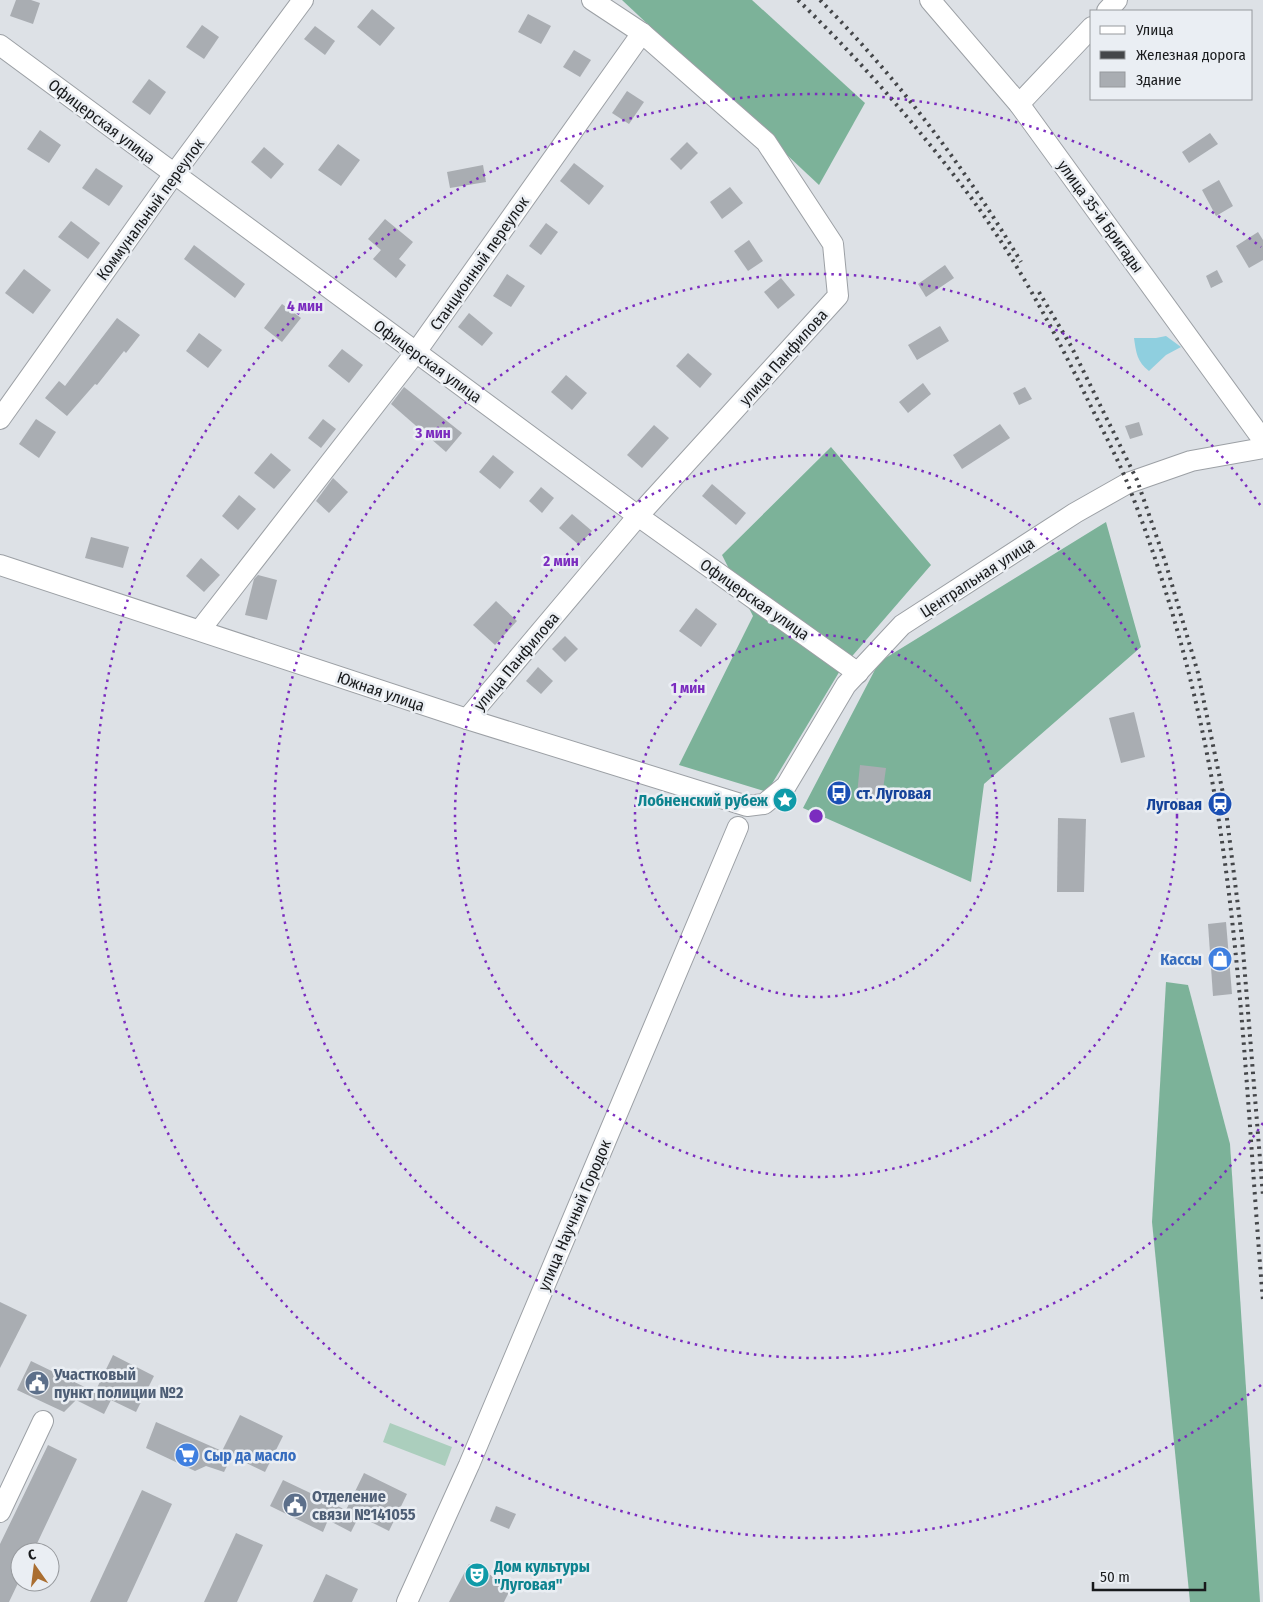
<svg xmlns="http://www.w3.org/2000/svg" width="1263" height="1602" viewBox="0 0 1263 1602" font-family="'Fira Sans Condensed',sans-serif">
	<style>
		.green { fill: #abcebd }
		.forest { fill: #7cb299 }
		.water { fill: #8fcfdf }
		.building { fill: #a9adb2 }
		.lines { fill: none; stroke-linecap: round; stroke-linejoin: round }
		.minor-casing { stroke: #9ca0a5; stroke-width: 22 }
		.minor { stroke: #fff; stroke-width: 20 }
		.rail { stroke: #444649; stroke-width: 4; stroke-dasharray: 2.5 5; stroke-linecap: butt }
		.ring { fill: none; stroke: #7b2cbf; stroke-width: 2.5; stroke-dasharray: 2.5 5 }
		.labels { text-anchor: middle; stroke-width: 5; stroke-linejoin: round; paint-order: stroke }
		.street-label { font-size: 16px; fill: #181a1c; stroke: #eaeef3 }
		.transit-label { font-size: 16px; font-weight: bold; fill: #164399; stroke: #eaeef3; text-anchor: start }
		.culture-label { font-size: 16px; font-weight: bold; fill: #0d838f; stroke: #eaeef3; text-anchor: end }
		.shop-label { font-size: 16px; font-weight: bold; fill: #366cbe; stroke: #eaeef3; text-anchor: end }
		.service-label { font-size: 16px; font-weight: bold; fill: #4e5e75; stroke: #eaeef3; text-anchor: start }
		.centre { fill: #7b2cbf; stroke: #eaeef3; stroke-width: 2.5 }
		.ring-label { font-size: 15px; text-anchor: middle; font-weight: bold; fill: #7b2cbf; stroke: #eaeef3; stroke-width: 5; stroke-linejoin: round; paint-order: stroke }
	</style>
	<rect width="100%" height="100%" fill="#dde1e6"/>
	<path class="green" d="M390 1423 452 1447 445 1466 383 1442Z"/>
	<g class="forest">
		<path d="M622 0H752L865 103 819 185Z"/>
		<path d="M831 447 931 565 841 669 767 792 679 765 753 616 722 555Z"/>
		<path d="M1106 522 1141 647 984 784 971 882 803 808 879 662Z"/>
		<path d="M1166 982 1188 985 1230 1144 1260 1602H1190L1152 1222Z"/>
	</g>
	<path class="water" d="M1166 336 1181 347 1166 355 1149 371C1137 362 1136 352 1134 338H1156Z"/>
	<g class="building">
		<path d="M16 0H31L40 3 33 24 10 16Z"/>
		<path d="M372 9 395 28 380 46 357 27Z"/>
		<path d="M528 14 551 26 541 44 518 32Z"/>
		<path d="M202 25 219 37 204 59 186 47Z"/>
		<path d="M315 26 335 41 325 55 304 39Z"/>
		<path d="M574 50 591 60 580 77 563 67Z"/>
		<path d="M149 79 166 92 150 115 132 102Z"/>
		<path d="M627 91 644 102 629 124 612 113Z"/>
		<path d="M40 130 61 145 49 163 27 149Z"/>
		<path d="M1210 133 1218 144 1189 163 1182 152Z"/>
		<path d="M687 142 698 153 681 170 670 159Z"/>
		<path d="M338 144 360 160 341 186 318 170Z"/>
		<path d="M264 147 284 164 271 179 251 162Z"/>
		<path d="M574 163 604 186 589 205 560 181Z"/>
		<path d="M483 165 486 182 450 188 447 172Z"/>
		<path d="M96 168 123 186 109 206 82 188Z"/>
		<path d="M1219 180 1233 206 1216 216 1202 190Z"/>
		<path d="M730 187 743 203 722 219 710 202Z"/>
		<path d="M385 219 413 242 399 259 406 265 396 278 373 259 381 250 368 239Z"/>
		<path d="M71 221 100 243 88 259 58 237Z"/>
		<path d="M546 223 558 232 541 255 529 246Z"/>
		<path d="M1258 232 1263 240V260L1249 268 1236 246Z"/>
		<path d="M749 240 763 261 748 271 734 251Z"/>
		<path d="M194 245 245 284 235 298 184 259Z"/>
		<path d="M945 265 954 278 926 297 918 284Z"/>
		<path d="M24 269 51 290 33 314 5 293Z"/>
		<path d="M1217 270 1223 282 1211 288 1206 276Z"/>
		<path d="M507 274 525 286 511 307 493 296Z"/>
		<path d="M781 278 795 295 778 309 764 292Z"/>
		<path d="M282 304 301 318 282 342 264 328Z"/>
		<path d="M469 313 493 333 482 346 458 327Z"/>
		<path d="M117 318 140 335 126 353 124 351 97 385 95 384 67 416 45 398 59 381 65 386Z"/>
		<path d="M940 326 949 341 917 360 908 345Z"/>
		<path d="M199 333 222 350 208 368 186 351Z"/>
		<path d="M342 349 363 365 349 383 328 366Z"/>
		<path d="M688 353 712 374 700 388 676 366Z"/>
		<path d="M566 375 587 393 572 410 551 392Z"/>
		<path d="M923 383 931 394 908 413 899 402Z"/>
		<path d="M404 387 462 433 446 452 391 404Z"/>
		<path d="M1025 387 1032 399 1019 405 1013 393Z"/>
		<path d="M36 419 56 432 39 458 19 444Z"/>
		<path d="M323 419 336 429 321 448 308 438Z"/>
		<path d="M1139 422 1143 435 1130 439 1125 426Z"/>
		<path d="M1000 424 1010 438 962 469 953 455Z"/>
		<path d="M654 425 669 438 642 468 627 455Z"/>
		<path d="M271 453 291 470 274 489 254 473Z"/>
		<path d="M493 455 514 472 500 489 479 472Z"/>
		<path d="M333 478 348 492 329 513 316 501Z"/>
		<path d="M712 484 746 513 736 525 702 496Z"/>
		<path d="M541 487 554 498 542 513 529 501Z"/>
		<path d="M239 495 256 509 238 530 222 516Z"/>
		<path d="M572 514 592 531 579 545 559 528Z"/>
		<path d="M91 537 129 547 123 568 85 558Z"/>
		<path d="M201 558 220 575 204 592 186 576Z"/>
		<path d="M258 575 277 580 267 620 245 615 254 579Z"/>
		<path d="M496 601 517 621 495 645 473 625Z"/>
		<path d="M696 608 717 624 701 647 679 631Z"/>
		<path d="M565 636 578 649 565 662 552 649Z"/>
		<path d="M538 667 553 681 541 694 526 681Z"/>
		<path d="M1134 712 1145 757 1121 763 1109 718Z"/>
		<path d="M860 765 886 768 882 797 857 794Z"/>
		<path d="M1058 818 1086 819 1084 892H1057Z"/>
		<path d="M1226 922 1232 994 1213 996 1208 924Z"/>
		<path d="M0 1302 27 1315 0 1368Z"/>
		<path d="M113 1355 154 1376 136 1412 111 1400 104 1414 76 1400 64 1412 17 1390 31 1361 95 1392Z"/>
		<path d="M240 1415 283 1436 265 1472 232 1456 224 1472 206 1466 195 1471 146 1448 156 1422 222 1451Z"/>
		<path d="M48 1445 77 1459 33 1552H20V1579L9 1602H0V1544Z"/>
		<path d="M364 1473 407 1494 389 1531 359 1516 351 1532 328 1520 323 1532 270 1506 283 1480 346 1510Z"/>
		<path d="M142 1490 172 1504 127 1602H90Z"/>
		<path d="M496 1506 516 1514 509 1529 490 1521Z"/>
		<path d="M236 1533 263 1545 237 1602H204Z"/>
		<path d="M469 1564 512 1586 504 1602H449Z"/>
		<path d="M326 1574 358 1589 352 1602H313Z"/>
	</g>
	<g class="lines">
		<defs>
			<g id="minor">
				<path d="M930 0 1019 104 1263 440"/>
				<path d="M1107 11 1117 0"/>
				<path d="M0 45 638 516 858 673"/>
				<path d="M1019 104 1092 27"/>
				<path d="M0 419 174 174 303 0"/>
				<path d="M0 565 467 719 747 806 764 804 786 786 846 685 902 625 1075 513 1128 483 1191 461 1263 448"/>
				<path d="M200 630 416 352 642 33"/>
				<path d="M467 719 638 516 838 296 833 244 766 142 642 33 592 0"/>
				<path d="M0 1512 43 1421"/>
				<path d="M407 1602 469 1465 738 827"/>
			</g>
		</defs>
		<use href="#minor" class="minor-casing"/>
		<use href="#minor" class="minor"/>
		<g class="rail">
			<path d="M798 0C861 61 920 129 972 199 1015 258 1051 325 1083 390 1098 422 1116 454 1129 487 1169 589 1198 695 1216 803 1243 966 1249 1136 1263 1301"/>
			<path d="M820 0C899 80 964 166 1021 262"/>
			<path d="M1039 292 1071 346 1137 480 1165 561 1198 673 1225 803 1242 938 1263 1196"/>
		</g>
	</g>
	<g class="ring">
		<circle cx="816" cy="816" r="181"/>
		<circle cx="816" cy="816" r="361"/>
		<path d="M1263 1123A542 542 0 1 1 1263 509"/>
		<path d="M1261 1385A722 722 0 1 1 1261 247"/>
	</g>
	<defs>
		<symbol id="bus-disc" viewBox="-11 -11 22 22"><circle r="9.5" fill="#1a4fb4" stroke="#eaeef3"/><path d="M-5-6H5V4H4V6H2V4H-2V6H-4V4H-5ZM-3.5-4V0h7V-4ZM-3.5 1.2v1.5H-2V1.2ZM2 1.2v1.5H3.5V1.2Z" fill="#fff"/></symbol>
		<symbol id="sight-disc" viewBox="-11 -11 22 22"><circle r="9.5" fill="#0f9aa8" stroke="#eaeef3"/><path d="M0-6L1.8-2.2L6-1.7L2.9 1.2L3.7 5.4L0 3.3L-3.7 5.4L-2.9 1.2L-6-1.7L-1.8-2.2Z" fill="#fff"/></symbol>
		<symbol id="station-disc" viewBox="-11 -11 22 22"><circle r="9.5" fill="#1a4fb4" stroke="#eaeef3"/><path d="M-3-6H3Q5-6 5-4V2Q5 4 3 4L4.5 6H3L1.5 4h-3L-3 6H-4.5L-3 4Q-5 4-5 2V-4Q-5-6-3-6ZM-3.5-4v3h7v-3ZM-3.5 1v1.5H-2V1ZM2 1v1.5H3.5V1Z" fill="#fff"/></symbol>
		<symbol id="shop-disc" viewBox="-11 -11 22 22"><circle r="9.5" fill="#3f7fe0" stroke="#eaeef3"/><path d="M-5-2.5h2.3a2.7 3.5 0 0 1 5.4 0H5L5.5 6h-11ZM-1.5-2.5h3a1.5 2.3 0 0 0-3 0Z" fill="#fff"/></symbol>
		<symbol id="civic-disc" viewBox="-11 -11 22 22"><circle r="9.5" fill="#5c6f8a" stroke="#eaeef3"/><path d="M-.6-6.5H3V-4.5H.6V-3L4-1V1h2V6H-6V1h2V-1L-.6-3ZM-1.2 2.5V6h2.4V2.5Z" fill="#fff"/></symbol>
		<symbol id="supermarket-disc" viewBox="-11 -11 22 22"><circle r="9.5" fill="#3f7fe0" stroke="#eaeef3"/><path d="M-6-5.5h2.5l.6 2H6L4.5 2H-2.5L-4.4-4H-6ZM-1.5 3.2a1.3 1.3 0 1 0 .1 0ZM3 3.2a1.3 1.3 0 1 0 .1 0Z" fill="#fff"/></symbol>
		<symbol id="theatre-disc" viewBox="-11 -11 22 22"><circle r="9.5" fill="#0f9aa8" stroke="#eaeef3"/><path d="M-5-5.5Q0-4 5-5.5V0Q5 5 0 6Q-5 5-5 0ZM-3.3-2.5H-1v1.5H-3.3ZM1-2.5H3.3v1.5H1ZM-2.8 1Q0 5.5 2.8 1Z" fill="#fff"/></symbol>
	</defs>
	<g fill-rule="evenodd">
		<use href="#bus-disc" x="825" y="779" width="28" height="28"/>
		<use href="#sight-disc" x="771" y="786" width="28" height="28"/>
		<use href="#station-disc" x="1206" y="790" width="28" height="28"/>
		<use href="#shop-disc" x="1206" y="945" width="28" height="28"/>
		<use href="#civic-disc" x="23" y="1369" width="28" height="28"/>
		<use href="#supermarket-disc" x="173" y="1441" width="28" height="28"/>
		<use href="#civic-disc" x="281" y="1491" width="28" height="28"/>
		<use href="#theatre-disc" x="463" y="1561" width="28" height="28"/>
	</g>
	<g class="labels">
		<g class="street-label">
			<text transform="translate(102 121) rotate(37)" y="6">Офицерская улица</text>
			<text transform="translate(150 209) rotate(-54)" y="6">Коммунальный переулок</text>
			<text transform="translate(1101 216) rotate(54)" y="6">улица 35-й Бригады</text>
			<text transform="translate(479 263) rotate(-55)" y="6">Станционный переулок</text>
			<text transform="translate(783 357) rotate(-48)" y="6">улица Панфилова</text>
			<text transform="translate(428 361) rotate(36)" y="6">Офицерская улица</text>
			<text transform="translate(977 577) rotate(-33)" y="6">Центральная улица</text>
			<text transform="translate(755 599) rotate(35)" y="6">Офицерская улица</text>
			<text transform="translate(516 661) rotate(-50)" y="6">улица Панфилова</text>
			<text transform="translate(381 691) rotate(19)" y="6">Южная улица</text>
			<text transform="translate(574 1215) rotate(-67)" y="6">улица Научный Городок</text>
		</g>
		<g class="transit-label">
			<text x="856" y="799">ст. Луговая</text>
			<text x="1202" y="810" text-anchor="end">Луговая</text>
		</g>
		<g class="culture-label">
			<text x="768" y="806">Лобненский рубеж</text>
			<text x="494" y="1572" text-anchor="start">Дом культуры<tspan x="494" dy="18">"Луговая"</tspan></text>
		</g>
		<g class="shop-label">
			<text x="1202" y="965">Кассы</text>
			<text x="204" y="1461" text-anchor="start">Сыр да масло</text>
		</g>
		<g class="service-label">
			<text x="54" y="1380">Участковый<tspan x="54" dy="18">пункт полиции №2</tspan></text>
			<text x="312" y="1502">Отделение<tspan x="312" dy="18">связи №141055</tspan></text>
		</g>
	</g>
	<circle cx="816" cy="816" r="8" class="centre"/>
	<g class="ring-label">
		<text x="305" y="311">4 мин</text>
		<text x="433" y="438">3 мин</text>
		<text x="561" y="566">2 мин</text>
		<text x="688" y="693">1 мин</text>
	</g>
	<rect x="1090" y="10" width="162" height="90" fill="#eaeef3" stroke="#96999d"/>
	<rect x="1100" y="26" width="25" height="8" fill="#ffffff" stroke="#96999d"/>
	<text x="1136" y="35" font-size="15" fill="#181a1c">Улица</text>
	<rect x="1100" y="51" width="25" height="8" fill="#444649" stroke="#96999d"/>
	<text x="1136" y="60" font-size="15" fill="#181a1c">Железная дорога</text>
	<rect x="1100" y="72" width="25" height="15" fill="#a9adb2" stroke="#96999d"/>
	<text x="1136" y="85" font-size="15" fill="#181a1c">Здание</text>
	<g transform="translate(35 1567) rotate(346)"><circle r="24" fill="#eaeef3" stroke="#96999d"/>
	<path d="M0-4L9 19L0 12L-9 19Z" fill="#aa6e31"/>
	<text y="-8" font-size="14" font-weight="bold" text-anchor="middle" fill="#181a1c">С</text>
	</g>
	<path d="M1093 1582v8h112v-8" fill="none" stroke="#181a1c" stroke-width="2.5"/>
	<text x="1100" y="1582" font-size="15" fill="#181a1c" stroke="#eaeef3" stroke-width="4" paint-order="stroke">50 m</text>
</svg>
